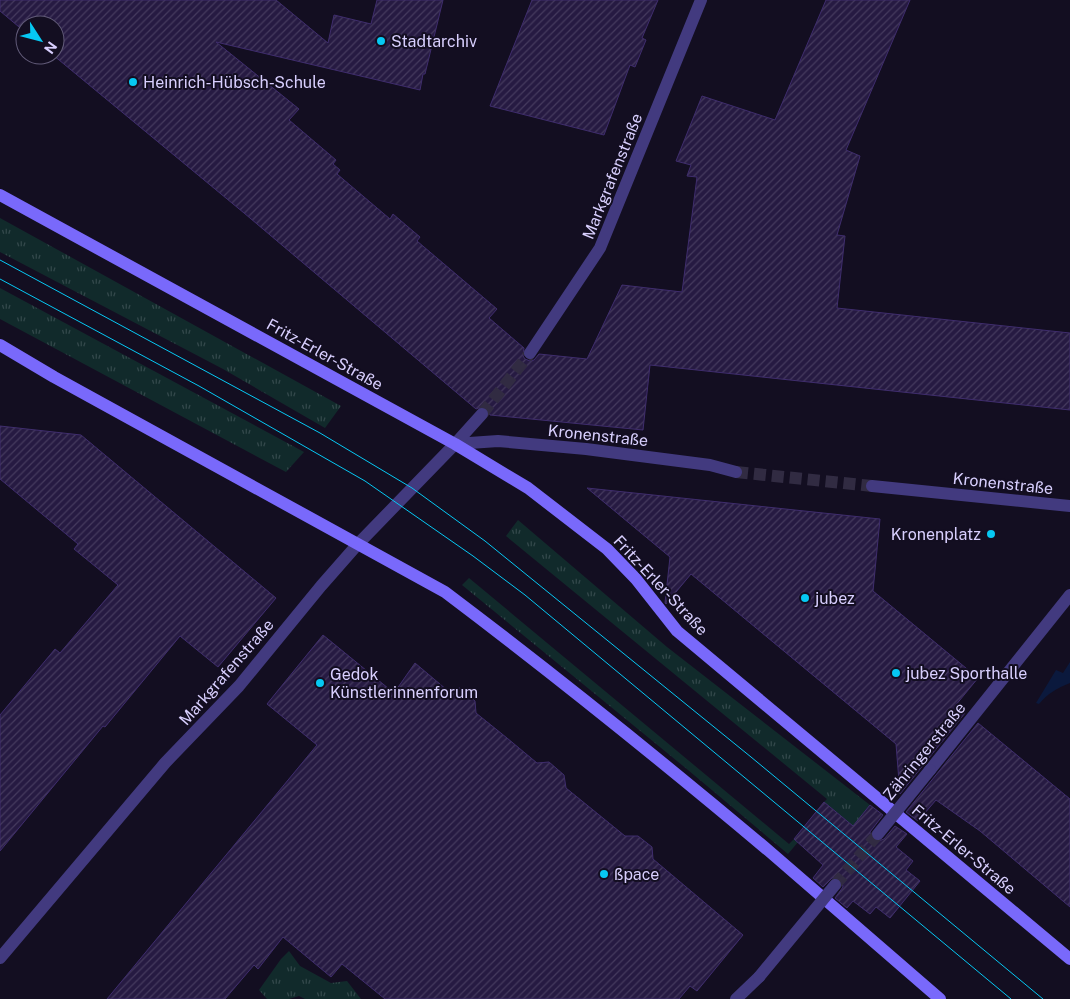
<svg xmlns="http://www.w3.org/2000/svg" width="1070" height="999" viewBox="0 0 1070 999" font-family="'Public Sans',sans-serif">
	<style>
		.grass { fill: url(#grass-tufts) }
		.water { fill: #0b193d }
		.building { fill: url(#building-hatch); stroke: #3f2d6d }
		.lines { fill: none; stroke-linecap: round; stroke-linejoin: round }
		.pedestrian-tunnel { stroke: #312b42; stroke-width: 12; stroke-dasharray: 12 6; stroke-linecap: butt }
		.minor-tunnel { stroke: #312b42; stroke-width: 12; stroke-dasharray: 12 6; stroke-linecap: butt }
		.pedestrian { stroke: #423a7f; stroke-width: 12 }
		.minor { stroke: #423a7f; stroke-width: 12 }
		.secondary { stroke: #7969fb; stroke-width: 12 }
		.tram { stroke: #06c8f3; stroke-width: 1 }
		.pedestrian-bridge { stroke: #423a7f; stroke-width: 12 }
		.poi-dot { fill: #06c8f3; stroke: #130e21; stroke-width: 2 }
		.labels { text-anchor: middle; stroke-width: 4; stroke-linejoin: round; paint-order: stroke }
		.poi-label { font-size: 16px; fill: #d8cffe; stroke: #130e21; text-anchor: start }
		.street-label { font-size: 16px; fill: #d8cffe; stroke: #130e21 }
	</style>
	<defs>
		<pattern id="grass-tufts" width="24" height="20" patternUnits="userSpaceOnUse" patternTransform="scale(1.25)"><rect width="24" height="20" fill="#112a2b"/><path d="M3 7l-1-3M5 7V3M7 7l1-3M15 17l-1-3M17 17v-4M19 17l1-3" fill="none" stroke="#33484b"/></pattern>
		<pattern id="building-hatch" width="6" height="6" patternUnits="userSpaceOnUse" patternTransform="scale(1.25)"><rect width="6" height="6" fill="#261a42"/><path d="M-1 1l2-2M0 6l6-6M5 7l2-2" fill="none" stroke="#453a5e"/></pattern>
	</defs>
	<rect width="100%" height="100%" fill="#130e21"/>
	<g class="grass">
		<path d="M0 218 341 406 325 428 223 369 0 252Z"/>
		<path d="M0 288 304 452 286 472 0 319Z"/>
		<path d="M518 520 667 647 870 805 853 826 824 802 827 799 506 536Z"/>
		<path d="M469 578 789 844 794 839 798 842 788 854 688 770 462 585Z"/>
		<path d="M289 951 300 966 331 983 347 981 361 999H305L299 996 289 999H267L259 990 281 959Z"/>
	</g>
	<path class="water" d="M1070 662V683C1057 688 1047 694 1039 704L1036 703 1056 670 1063 673Z"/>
	<g class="building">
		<path d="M0 0H276L328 43 334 15 371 24 377 0H443L425 74H423L420 90 216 42 299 109 289 120 336 160 333 164 340 170 337 174 390 219 393 214 407 226 420 237 417 241 497 309 489 318 524 348 523 356 525 359 530 361 534 360 539 354 587 359 622 285 682 292 697 177 687 176 691 165 676 161 702 96 775 120 826 0H910L846 150 860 156 837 235 845 236 837 308 1070 333V410L650 365 643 430 490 415 488 408 484 406 476 409 244 213 53 55H55V25H25V32L0 11Z"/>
		<path d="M532 0H658L642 38 646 40 635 67 630 65 604 135 490 106Z"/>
		<path d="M0 426 81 435 276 598 218 667 180 636 105 727 103 726 0 851V715L55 649 60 653 118 585 74 549 78 544 0 479Z"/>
		<path d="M587 488 880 519 873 591 978 678 955 706 965 713 900 794 896 744 691 574 666 604 665 603 670 557Z"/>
		<path d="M323 635 394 693 415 663 447 690 460 688 475 701 476 713 507 738 537 763 549 762 564 775 566 788 625 836H638L652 847 653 859 743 935 697 991 690 986 679 999H385L342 964 331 977 283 937 258 969 254 965 225 999H107L317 745 267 704Z"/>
		<path d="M978 723 1070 799V907L980 831 936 800 918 821 906 812Z"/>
		<path d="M824 802 853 826 870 805 883 815 870 832 871 837 876 842 884 839 895 826 907 834 896 847 913 861 906 870 920 881 890 918 876 907 870 914 853 901 847 908 835 898 843 887 842 882 840 878H832L823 887 813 878 823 865 794 839Z"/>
	</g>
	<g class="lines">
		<g class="pedestrian-tunnel">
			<path d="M736 472 872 486"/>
			<path d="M835 885 878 834"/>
		</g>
		<path class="minor-tunnel" d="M482 414 530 353"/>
		<g class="pedestrian">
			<path d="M455 444 498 441 586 449 710 465 736 472"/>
			<path d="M872 486 1070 506"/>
			<path d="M930 770 1070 595"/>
			<path d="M736 999 759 977"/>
		</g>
		<g class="minor">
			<path d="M530 353 600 248 701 0"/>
			<path d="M0 958 165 763 239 686 321 586 357 545 455 444 482 414"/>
		</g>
		<g class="secondary">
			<path d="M0 195 455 444 528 488 607 549 636 579 677 631 1070 959"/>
			<path d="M0 345 54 377 445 592C555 675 663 762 769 851 826 900 883 950 940 999"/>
		</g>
		<g class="tram">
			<path d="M0 260 320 433 412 488 434 504 485 541 751 757 1043 999"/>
			<path d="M0 279 199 386 365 481 473 556 525 595 1011 999"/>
		</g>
		<g class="pedestrian-bridge">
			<path d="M878 834 930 770"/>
			<path d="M759 977 835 885"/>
		</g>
	</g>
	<g class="poi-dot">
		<circle cx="381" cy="41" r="5"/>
		<circle cx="133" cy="82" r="5"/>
		<circle cx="991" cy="534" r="5"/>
		<circle cx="805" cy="598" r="5"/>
		<circle cx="896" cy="673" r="5"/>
		<circle cx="320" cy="683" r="5"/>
		<circle cx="604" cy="874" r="5"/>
	</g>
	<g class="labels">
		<g class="poi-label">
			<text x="391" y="47">Stadtarchiv</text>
			<text x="143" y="88">Heinrich-Hübsch-Schule</text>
			<text x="981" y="540" text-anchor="end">Kronenplatz</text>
			<text x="815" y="604">jubez</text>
			<text x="906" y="679">jubez Sporthalle</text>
			<text x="330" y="680">Gedok<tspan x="330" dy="18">Künstlerinnenforum</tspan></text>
			<text x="614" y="880">ßpace</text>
		</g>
		<g class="street-label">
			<text transform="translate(612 176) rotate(-68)" y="6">Markgrafenstraße</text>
			<text transform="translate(325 354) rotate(29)" y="6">Fritz-Erler-Straße</text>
			<text transform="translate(598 435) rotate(6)" y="6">Kronenstraße</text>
			<text transform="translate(1003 483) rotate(6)" y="6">Kronenstraße</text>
			<text transform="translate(661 585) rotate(47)" y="6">Fritz-Erler-Straße</text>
			<text transform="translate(226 672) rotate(-49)" y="6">Markgrafenstraße</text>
			<text transform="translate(924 751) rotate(-51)" y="6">Zähringerstraße</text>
			<text transform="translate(964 849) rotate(40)" y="6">Fritz-Erler-Straße</text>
		</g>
	</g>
	<g transform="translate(40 40) rotate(126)"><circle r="24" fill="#130e21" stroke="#625b79"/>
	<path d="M0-4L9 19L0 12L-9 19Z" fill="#06c8f3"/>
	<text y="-8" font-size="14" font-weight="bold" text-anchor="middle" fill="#d8cffe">N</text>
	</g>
</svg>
